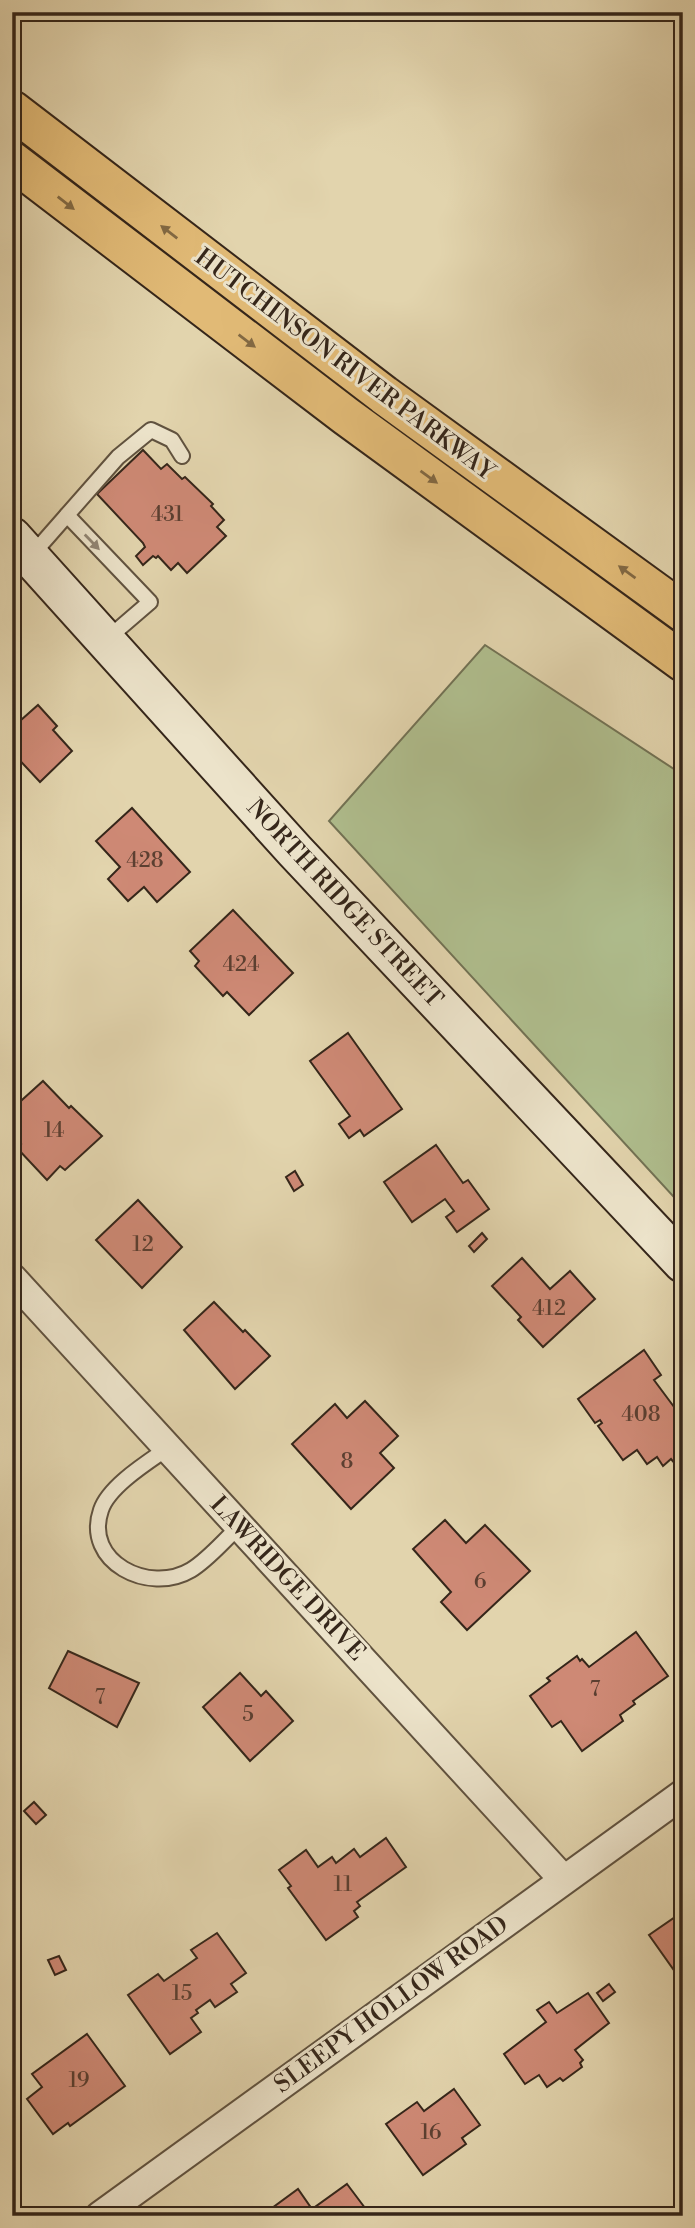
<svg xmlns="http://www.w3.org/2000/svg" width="695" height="2228" viewBox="0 0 695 2228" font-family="'Libre Bodoni',serif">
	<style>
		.green { fill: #afbd8d; stroke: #727254; stroke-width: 2 }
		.building { fill: #ce8975; stroke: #35261a; stroke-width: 2 }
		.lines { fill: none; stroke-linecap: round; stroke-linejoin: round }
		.lane-casing { stroke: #60523f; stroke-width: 18 }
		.street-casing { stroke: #60523f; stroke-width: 32 }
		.secondary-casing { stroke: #35261a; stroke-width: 42 }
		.highway-casing { stroke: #35261a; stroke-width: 42 }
		.lane { stroke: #ece3ca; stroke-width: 14 }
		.street { stroke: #ece3ca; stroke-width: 28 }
		.secondary { stroke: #ece3ca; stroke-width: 38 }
		.highway { stroke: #e1ba76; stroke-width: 38 }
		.oneway { fill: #826943 }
		.oneway2 { fill: #908472 }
		.labels { text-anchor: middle; stroke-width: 6; stroke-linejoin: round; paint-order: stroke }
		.number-label { font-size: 21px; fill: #5b3f31 }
		.street-label { font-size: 24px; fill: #35261a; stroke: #ece3ca }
	</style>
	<rect width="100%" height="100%" fill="#e2d4ad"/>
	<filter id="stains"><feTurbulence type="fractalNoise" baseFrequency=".00286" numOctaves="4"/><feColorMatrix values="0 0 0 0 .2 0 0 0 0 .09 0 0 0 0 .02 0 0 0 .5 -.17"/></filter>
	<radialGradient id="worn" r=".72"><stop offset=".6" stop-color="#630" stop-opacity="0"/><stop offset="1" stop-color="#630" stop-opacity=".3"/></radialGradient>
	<path class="green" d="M485 645 683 775V1207L329 821Z"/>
	<g class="building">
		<path d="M143 450 161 469 167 464 182 479 185 477 213 504 211 506 224 520 217 527 226 536 187 573 178 563 171 570 158 556 156 558 153 556 143 565 136 556 145 547 143 543 97 494Z"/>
		<path d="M38 705 57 726 53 730 72 751 40 782 12 752V728Z"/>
		<path d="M132 808 190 872 157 902 144 887 128 901 108 879 120 867 96 841Z"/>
		<path d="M233 910 293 973 249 1015 227 992 223 996 195 966 199 961 190 951Z"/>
		<path d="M348 1033 402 1109 364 1136 360 1130 349 1138 339 1124 350 1116 310 1061Z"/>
		<path d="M43 1081 69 1108 71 1106 102 1136 65 1170 60 1166 47 1180 17 1148 21 1144 12 1135V1109Z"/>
		<path d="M436 1145 463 1183 468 1180 489 1209 457 1232 446 1217 454 1211 445 1199 412 1222 384 1182Z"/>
		<path d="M295 1171 303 1185 294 1191 286 1177Z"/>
		<path d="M138 1200 182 1247 142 1288 96 1240Z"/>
		<path d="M482 1233 487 1239 474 1252 469 1246Z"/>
		<path d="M522 1258 550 1289 570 1271 595 1299 543 1347 518 1320 521 1317 492 1286Z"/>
		<path d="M214 1302 243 1332 245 1330 270 1356 235 1389 184 1330Z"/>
		<path d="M644 1350 661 1375 654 1380 683 1419V1460L676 1465 671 1459 663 1466 657 1457 647 1464 637 1450 623 1460 598 1426 602 1423 600 1420 595 1423 578 1399Z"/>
		<path d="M365 1401 398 1436 380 1453 394 1468 351 1509 292 1444 335 1404 347 1418Z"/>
		<path d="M445 1520 466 1543 485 1525 530 1571 467 1630 441 1602 451 1592 413 1549Z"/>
		<path d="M636 1632 668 1676 633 1701 635 1704 620 1715 623 1721 582 1751 561 1721 552 1727 530 1696 550 1681 547 1678 577 1656 580 1661 582 1659 589 1667Z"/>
		<path d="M68 1651 139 1683 117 1727 49 1688Z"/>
		<path d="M240 1673 261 1696 266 1691 293 1721 250 1761 203 1707Z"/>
		<path d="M34 1802 46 1815 36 1824 24 1811Z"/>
		<path d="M386 1838 406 1867 357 1902 360 1906 354 1911 358 1917 326 1940 288 1888 291 1886 279 1870 306 1850 318 1867 332 1857 336 1863 354 1849 360 1857Z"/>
		<path d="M681 1913 683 1916V1983L649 1935Z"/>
		<path d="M217 1933 246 1973 231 1984 237 1992 215 2007 210 2000 196 2010 198 2013 191 2018 201 2032 170 2054 128 1995 158 1974 164 1981 197 1958 191 1950Z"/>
		<path d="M59 1956 66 1970 55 1975 48 1960Z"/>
		<path d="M609 1984 615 1992 603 2001 597 1993Z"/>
		<path d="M588 1993 609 2023 575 2050 583 2060 580 2063 582 2067 563 2081 560 2078 547 2087 539 2075 525 2084 504 2054 546 2022 537 2010 549 2002 557 2013Z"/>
		<path d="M87 2034 125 2086 70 2126 68 2123 53 2134 27 2099 42 2087 32 2074Z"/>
		<path d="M454 2089 480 2125 462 2138 466 2144 423 2175 386 2124 417 2102 424 2111Z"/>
		<path d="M347 2184 371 2216H272L268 2211 298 2189 312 2209Z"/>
	</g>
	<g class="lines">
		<defs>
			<g id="lane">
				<path d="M67 515 118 457 151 430 172 440 182 456"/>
				<path d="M31 556 67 515 150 602 107 639"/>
				<path d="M168 1448C148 1462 109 1486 101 1510 83 1562 149 1595 191 1570 209 1559 224 1540 240 1526"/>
			</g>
			<g id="street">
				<path d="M12 1278 563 1879"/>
				<path d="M100 2216 683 1794"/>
			</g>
			<path id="secondary" d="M12 537 295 851 683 1263"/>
			<g id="highway">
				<path d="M12 110 384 395 683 612"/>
				<path d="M12 161 346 416 683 662"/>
			</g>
		</defs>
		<use href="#lane" class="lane-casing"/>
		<use href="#street" class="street-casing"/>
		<use href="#secondary" class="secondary-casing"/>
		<use href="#highway" class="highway-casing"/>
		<use href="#lane" class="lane"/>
		<use href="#street" class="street"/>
		<use href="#secondary" class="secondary"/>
		<use href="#highway" class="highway"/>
	</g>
	<defs><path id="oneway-solid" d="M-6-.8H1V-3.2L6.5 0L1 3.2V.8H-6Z" transform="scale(1.75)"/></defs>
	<g class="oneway">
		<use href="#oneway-solid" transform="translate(66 203) rotate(38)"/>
		<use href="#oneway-solid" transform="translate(169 232) rotate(-142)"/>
		<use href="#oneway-solid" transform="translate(247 341) rotate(37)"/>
		<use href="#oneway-solid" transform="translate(429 477) rotate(36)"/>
		<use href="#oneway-solid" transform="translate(627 572) rotate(-144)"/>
	</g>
	<use class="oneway2" href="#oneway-solid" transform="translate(92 542) rotate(46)"/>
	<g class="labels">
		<g class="number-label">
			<text x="167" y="521">431</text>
			<text x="145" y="867">428</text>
			<text x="241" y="971">424</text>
			<text x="54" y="1137">14</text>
			<text x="143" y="1251">12</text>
			<text x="549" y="1315">412</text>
			<text x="641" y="1421">408</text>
			<text x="347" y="1468">8</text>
			<text x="480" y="1588">6</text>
			<text x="595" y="1696">7</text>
			<text x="100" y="1704">7</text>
			<text x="248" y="1721">5</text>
			<text x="343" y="1891">11</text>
			<text x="182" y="2000">15</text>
			<text x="79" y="2087">19</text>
			<text x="431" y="2139">16</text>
		</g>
		<g class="street-label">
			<text transform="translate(345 364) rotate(37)" y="8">HUTCHINSON RIVER PARKWAY</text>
			<text transform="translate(345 903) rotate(47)" y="8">NORTH RIDGE STREET</text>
			<text transform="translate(288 1578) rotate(47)" y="8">LAWRIDGE DRIVE</text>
			<text transform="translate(391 2004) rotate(-36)" y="8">SLEEPY HOLLOW ROAD</text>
		</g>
	</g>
	<rect width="695" height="2228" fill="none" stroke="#e2d4ad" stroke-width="42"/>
	<rect x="14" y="14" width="667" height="2200" fill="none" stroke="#35261a" stroke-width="3.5"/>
	<rect x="21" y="21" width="653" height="2186" fill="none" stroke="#35261a" stroke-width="2"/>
	<rect width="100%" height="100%" filter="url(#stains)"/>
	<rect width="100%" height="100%" fill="url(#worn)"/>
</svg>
